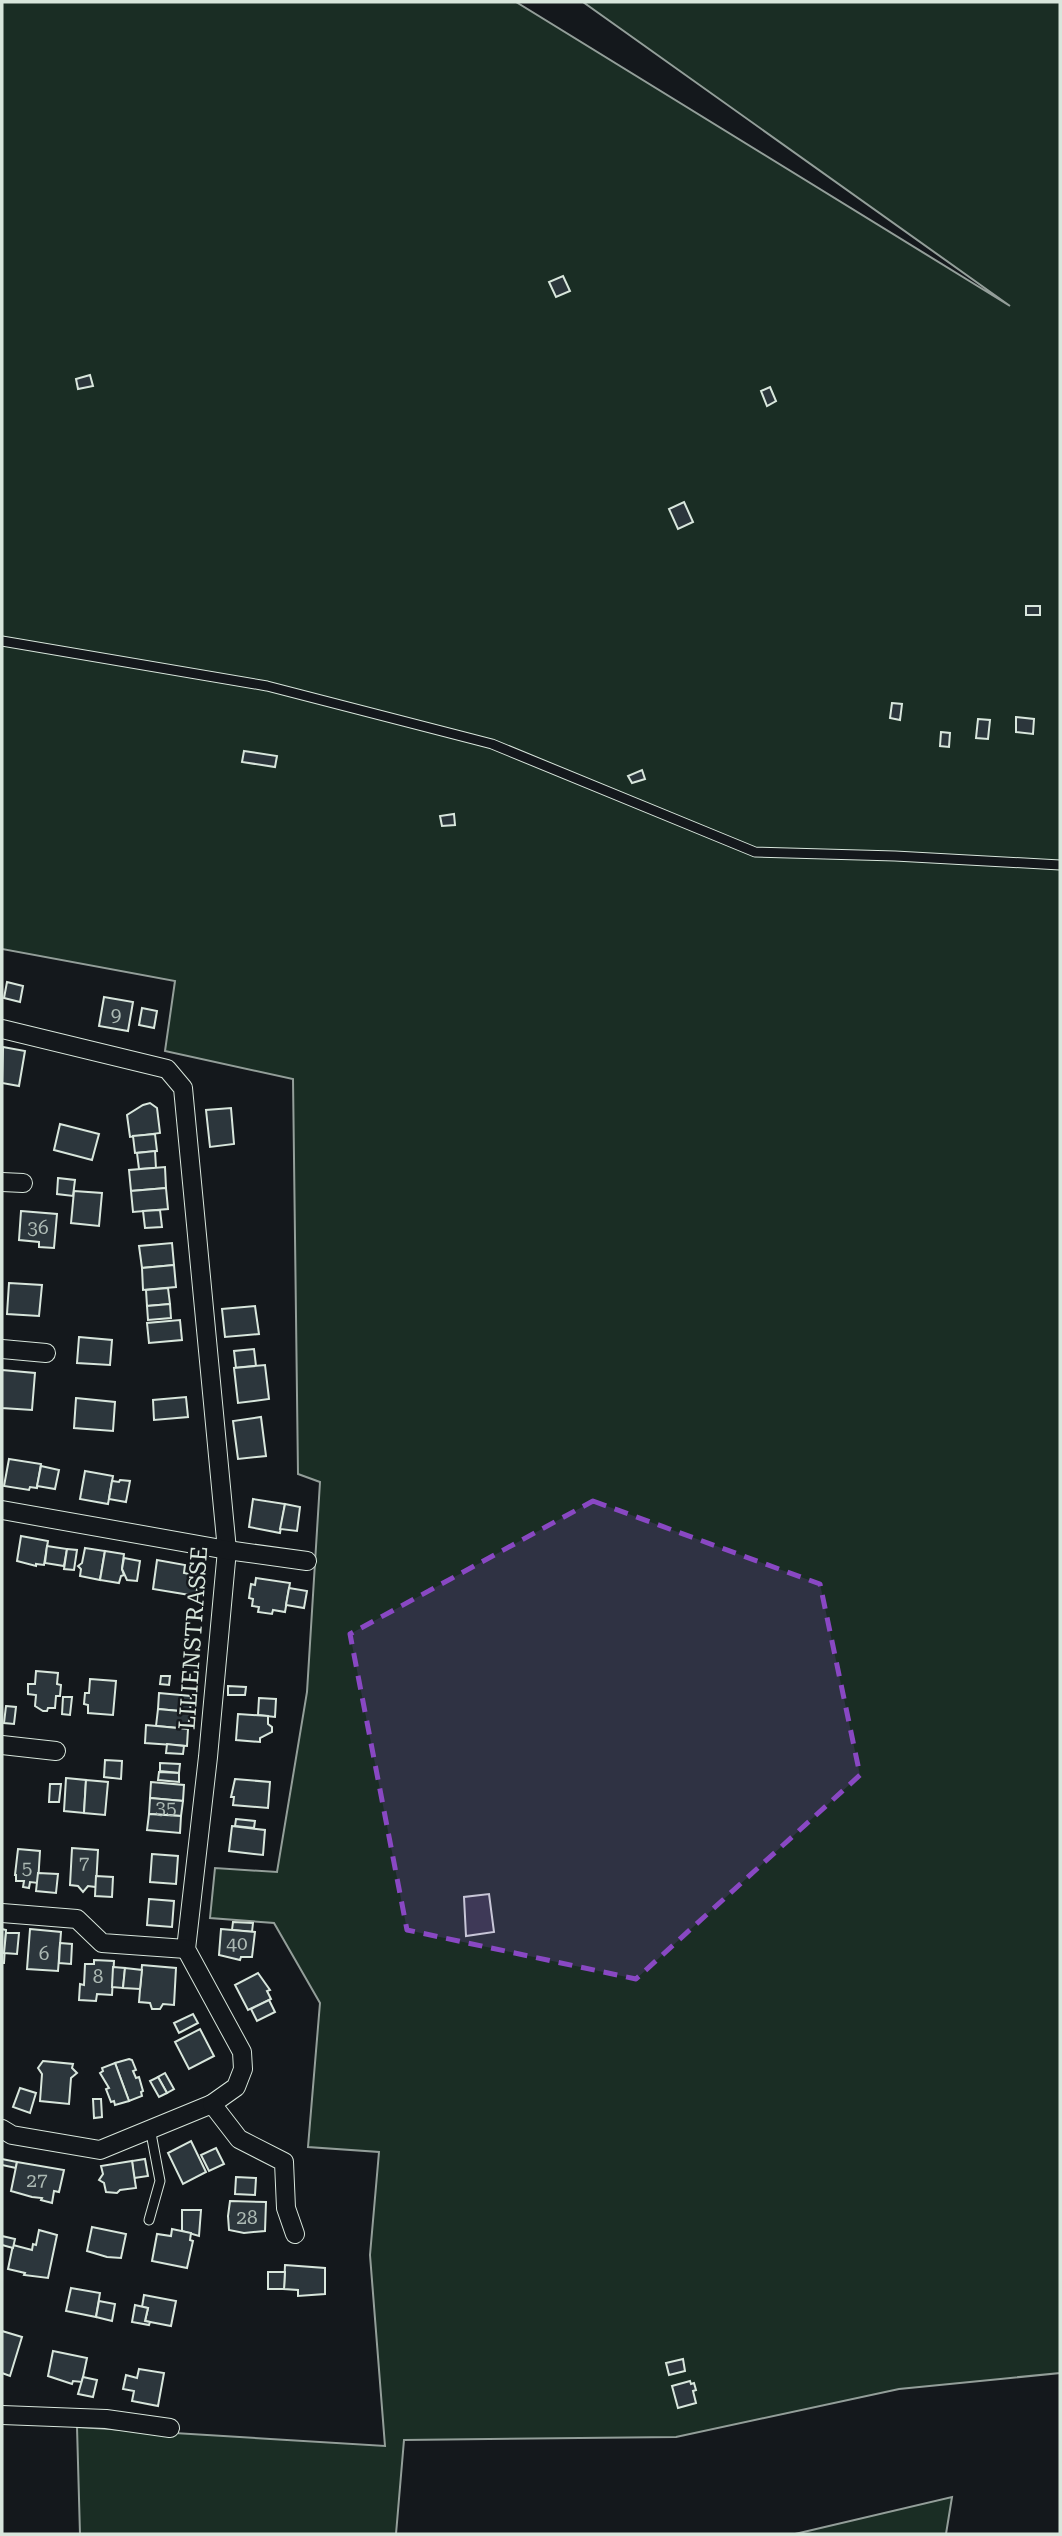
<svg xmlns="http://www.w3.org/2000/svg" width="1062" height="2536" viewBox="0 0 1062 2536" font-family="'Roboto Serif',serif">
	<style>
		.green { fill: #1a2d24; stroke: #939e99; stroke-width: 2 }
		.building { fill: #2c363c; stroke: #d8e6dc; stroke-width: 2 }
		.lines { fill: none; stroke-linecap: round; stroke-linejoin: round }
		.lane-casing { stroke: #d8e6dc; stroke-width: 11 }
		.street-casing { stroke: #d8e6dc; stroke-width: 20 }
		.lane { stroke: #14181c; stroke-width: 9 }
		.street { stroke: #14181c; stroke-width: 18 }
		.marked { fill: #8948c3; fill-opacity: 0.2; stroke: #8948c3; stroke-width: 5; stroke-dasharray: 14 9; stroke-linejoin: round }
		.labels { text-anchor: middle; stroke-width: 5; stroke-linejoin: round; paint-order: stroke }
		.number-label { font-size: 19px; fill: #adbab4 }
		.street-label { font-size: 23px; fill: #d8e6dc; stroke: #14181c }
	</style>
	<rect width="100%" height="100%" fill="#14181c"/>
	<g class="green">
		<path d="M2 2H516L1010 306 583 2H1060V2373L899 2389 676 2437 404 2440 396 2534H80L77 2427 385 2446 370 2255 379 2152 308 2147 320 2003 274 1923 210 1918 215 1868 277 1872 307 1692 320 1482 298 1474 293 1079 165 1051 175 981 2 949Z"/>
		<path d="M952 2497 946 2534H795Z"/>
	</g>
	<g class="building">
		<path d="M563 276 570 291 556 297 549 282Z"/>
		<path d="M90 375 93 386 78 389 76 379Z"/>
		<path d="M770 387 776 401 767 406 761 391Z"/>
		<path d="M684 502 693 522 678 529 669 509Z"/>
		<rect x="1026" y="606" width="14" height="9"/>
		<path d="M892 703 902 704 900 720 890 718Z"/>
		<path d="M1016 717 1034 719 1033 734 1016 732Z"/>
		<path d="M978 719 990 720 988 739 976 738Z"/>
		<path d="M941 732 950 733 949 747 940 746Z"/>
		<path d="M244 751 277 756 275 767 242 762Z"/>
		<path d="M642 770 645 779 632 783 628 776Z"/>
		<path d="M454 814 455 825 442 826 440 816Z"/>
		<path d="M7 982 23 986 20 1002 4 998Z"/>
		<path d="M104 997 133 1002 128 1031 99 1026Z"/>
		<path d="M142 1008 157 1011 154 1028 139 1025Z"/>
		<path d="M3 1047 25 1051 19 1086 2 1083Z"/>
		<path d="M150 1103 157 1108 160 1133 130 1137 127 1115 143 1105Z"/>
		<path d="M231 1108 234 1144 210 1147 206 1110Z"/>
		<path d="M60 1124 99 1134 92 1160 54 1150Z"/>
		<path d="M155 1134 157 1151 135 1153 133 1136Z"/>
		<path d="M155 1151 156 1168 139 1169 137 1153Z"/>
		<path d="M165 1167 166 1188 131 1191 129 1170Z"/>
		<path d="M58 1178 75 1180 73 1196 57 1194Z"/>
		<path d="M166 1188 168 1209 133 1212 131 1191Z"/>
		<path d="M74 1191 102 1193 99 1226 71 1223Z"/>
		<path d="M160 1210 162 1227 145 1228 143 1211Z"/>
		<path d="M21 1211 57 1214 54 1248 39 1247V1242L19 1240Z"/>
		<path d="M172 1243 174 1265 142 1268 139 1246Z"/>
		<path d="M174 1265 176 1287 143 1290 142 1268Z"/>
		<path d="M9 1283 42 1285 39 1316 7 1314Z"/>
		<path d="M168 1288 170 1304 147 1306 146 1290Z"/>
		<path d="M170 1304 171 1318 148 1320 147 1306Z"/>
		<path d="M255 1306 259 1334 225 1337 222 1309Z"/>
		<path d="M180 1320 182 1340 149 1343 147 1323Z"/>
		<path d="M79 1337 112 1340 110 1365 77 1363Z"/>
		<path d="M254 1349 256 1366 236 1368 234 1351Z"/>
		<path d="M265 1365 269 1399 238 1403 234 1368Z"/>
		<path d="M2 1370 35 1373 32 1410 2 1408Z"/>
		<path d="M186 1397 188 1417 154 1420 153 1400Z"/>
		<path d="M76 1398 115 1402 113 1431 74 1428Z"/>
		<path d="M261 1417 266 1456 238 1459 233 1421Z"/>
		<path d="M9 1459 41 1464 37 1488 30 1487 29 1490 4 1486Z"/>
		<path d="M41 1466 59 1470 55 1489 37 1486Z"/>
		<path d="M85 1471 113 1476 108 1504 80 1499Z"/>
		<path d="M120 1480 130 1481 126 1502 109 1499 112 1481 119 1482Z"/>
		<path d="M253 1499 285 1504 280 1533 249 1527Z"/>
		<path d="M285 1504 300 1507 297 1531 280 1529Z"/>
		<path d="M21 1536 48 1541 44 1565 36 1564V1566L17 1561Z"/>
		<path d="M47 1546 67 1549 64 1566 45 1563Z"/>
		<path d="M85 1548 105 1551 100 1580 80 1576 81 1569 78 1566 82 1563Z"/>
		<path d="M67 1549 77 1550 74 1570 64 1569Z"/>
		<path d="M105 1551 124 1554 122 1569 124 1575 121 1576 119 1583 100 1580Z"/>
		<path d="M124 1558 140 1561 137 1581 127 1580 122 1569Z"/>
		<path d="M157 1560 185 1565 184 1573 199 1576 196 1596 153 1589Z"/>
		<path d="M256 1578 290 1583 285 1612 273 1610 272 1614 258 1612 259 1607 252 1606 253 1599 249 1598 251 1584 255 1585Z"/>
		<path d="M289 1588 307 1591 304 1608 286 1605Z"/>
		<path d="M36 1671 58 1673 57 1684 61 1685 60 1696H56L55 1708H48L47 1711H43L35 1706 36 1695 28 1694V1684H35Z"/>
		<path d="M161 1676H170L169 1685 160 1684Z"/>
		<path d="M90 1679 116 1681 113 1715 88 1713V1705L84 1704 85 1693H89Z"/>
		<path d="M228 1686 246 1687 245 1695H228Z"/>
		<path d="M159 1693 191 1696 190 1712 158 1709Z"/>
		<path d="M63 1697H72L70 1715 62 1714Z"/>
		<path d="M259 1698 276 1699 275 1717 258 1715Z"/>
		<path d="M6 1706 16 1707 14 1724 4 1723Z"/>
		<path d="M158 1709 190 1712 188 1729 156 1726Z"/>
		<path d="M238 1714 268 1716V1724L272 1727V1732L260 1738V1742L236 1740Z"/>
		<path d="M146 1725 188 1729 187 1746 145 1743Z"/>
		<path d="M167 1744 184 1746 183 1754 166 1753Z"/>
		<path d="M105 1760 122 1761 121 1779 104 1777Z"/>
		<path d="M160 1763 180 1764 179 1773 160 1771Z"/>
		<path d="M159 1772 179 1773V1782L158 1780Z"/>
		<path d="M66 1778 86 1780 84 1813 64 1811Z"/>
		<path d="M235 1779 270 1782 268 1808 233 1805 234 1797H231Z"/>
		<path d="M86 1780 108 1782 105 1815 84 1813Z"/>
		<path d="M151 1782 184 1785 183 1801 150 1798Z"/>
		<path d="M50 1784H61L59 1802H49Z"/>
		<path d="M150 1798 183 1801 181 1816 149 1814Z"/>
		<path d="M149 1814 181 1816 180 1833 147 1830Z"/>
		<path d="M236 1819 255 1821 254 1828 235 1826Z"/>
		<path d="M232 1826 265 1830 263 1855 229 1851Z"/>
		<path d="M72 1848 98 1850 96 1887 88 1886 83 1892 78 1886 70 1885Z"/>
		<path d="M18 1849 40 1851 38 1883 30 1882 29 1888 23 1887 24 1881H16V1875H15Z"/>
		<path d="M152 1854 178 1856 176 1884 150 1882Z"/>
		<path d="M38 1873 58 1874 56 1893 36 1891Z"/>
		<path d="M96 1876 113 1877 112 1897 95 1896Z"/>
		<path d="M489 1894 494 1932 466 1936 464 1897Z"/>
		<path d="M149 1899 174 1901 172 1927 147 1925Z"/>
		<path d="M233 1922 253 1923 252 1932 232 1930Z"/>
		<path d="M2 1929 6 1930 4 1963H2Z"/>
		<path d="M30 1929 61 1932 58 1971 27 1969Z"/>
		<path d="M221 1929 255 1932 252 1957H241L240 1960 219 1955Z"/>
		<path d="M6 1933H19L17 1954 4 1953Z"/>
		<path d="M60 1943 72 1944 71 1964 59 1963Z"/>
		<path d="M94 1960 114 1961 112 1995 97 1994 96 2001 79 2000 80 1984 84 1985 85 1964H94Z"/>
		<path d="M142 1965 176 1968 174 2005 163 2004 160 2009H152L150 2003 139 2002Z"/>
		<path d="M113 1967 125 1968 123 1988 112 1987Z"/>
		<path d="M125 1968 142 1970 140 1989 123 1988Z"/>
		<path d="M258 1973 270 1990 267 1991 271 1999 248 2010 235 1985Z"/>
		<path d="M269 2000 275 2012 257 2021 251 2009Z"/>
		<path d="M193 2014 198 2023 179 2033 174 2023Z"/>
		<path d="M200 2029 214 2056 189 2069 175 2042Z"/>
		<path d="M129 2059 132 2060 136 2070 133 2071 136 2078 139 2077 143 2091 141 2092 142 2096 129 2101 115 2063Z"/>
		<path d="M43 2061 73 2064 72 2068 77 2073 71 2078 69 2104 40 2101 42 2074 38 2068Z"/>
		<path d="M115 2063 129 2101 115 2105 114 2101 111 2102 106 2089 109 2088 100 2073 103 2071 102 2068Z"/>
		<path d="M165 2073 174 2089 167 2093 158 2077Z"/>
		<path d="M158 2077 167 2093 159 2097 150 2081Z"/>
		<path d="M20 2088 36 2093 30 2113 13 2107Z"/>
		<path d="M93 2099H101L102 2117 94 2118Z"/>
		<path d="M191 2141 206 2172 183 2184 168 2153Z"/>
		<path d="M216 2148 224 2164 209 2171 201 2155Z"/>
		<path d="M2 2159 17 2162 16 2168 2 2165Z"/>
		<path d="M145 2159 148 2176 134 2178 132 2161Z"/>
		<path d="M132 2161 136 2188 120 2190 117 2193 106 2192 104 2183 99 2180 103 2174 101 2166Z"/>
		<path d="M17 2162 64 2170 59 2192 54 2191 52 2203 41 2200 42 2198 32 2197 11 2191Z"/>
		<path d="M236 2177 256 2178 255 2195 235 2194Z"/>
		<path d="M230 2201 266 2202 265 2231 244 2233 229 2230 228 2216Z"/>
		<path d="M182 2210H201L199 2236 182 2231Z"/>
		<path d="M92 2227 126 2234 121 2258 107 2257 87 2251Z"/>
		<path d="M172 2229 191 2233 190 2240 193 2241 187 2268 152 2261 157 2234 171 2236Z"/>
		<path d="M39 2230 57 2235 48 2278 24 2275 25 2273 8 2269 13 2245 32 2250 33 2244 36 2245Z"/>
		<path d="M2 2236 15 2239 13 2248 2 2245Z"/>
		<path d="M285 2265 325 2268V2294L298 2296V2290L284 2289Z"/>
		<path d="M268 2272H285L284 2289H268Z"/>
		<path d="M71 2288 100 2293 96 2317 66 2311Z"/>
		<path d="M144 2295 176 2301 171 2326 145 2321 148 2308 142 2307Z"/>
		<path d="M99 2301 115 2304 112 2321 96 2317Z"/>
		<path d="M135 2305 148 2308 145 2321 150 2322 149 2325 132 2322Z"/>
		<path d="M2 2331 22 2337 10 2376 2 2373Z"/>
		<path d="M53 2351 87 2358 82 2382 73 2381 72 2384 48 2376Z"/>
		<path d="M683 2359 685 2371 669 2375 666 2363Z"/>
		<path d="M139 2369 164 2373 158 2406 132 2401 134 2391 123 2389 126 2375 137 2378Z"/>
		<path d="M83 2377 97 2380 93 2397 78 2394Z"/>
		<path d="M690 2381 691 2384 694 2383 696 2390 693 2391 696 2403 678 2408 672 2386Z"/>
	</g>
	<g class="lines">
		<defs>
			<g id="lane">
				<path d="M2 641 267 686 492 744 755 852 895 856 1060 865"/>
				<path d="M149 2220 160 2181 150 2128"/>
			</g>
			<g id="street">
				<path d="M2 1029 167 1069 183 1088 227 1550 208 1757 186 1949 242 2052 243 2069 236 2087 212 2104 100 2150 12 2135 2 2129"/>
				<path d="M2 1182 23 1183"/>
				<path d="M2 1349 46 1353"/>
				<path d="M2 1510 227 1550 307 1561"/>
				<path d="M2 1745 56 1751"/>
				<path d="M2 1913 77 1919 102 1943 186 1949"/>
				<path d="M212 2104 239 2139 284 2162 286 2208 295 2234"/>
				<path d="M2 2415 106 2419 170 2428"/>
			</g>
		</defs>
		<use href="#lane" class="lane-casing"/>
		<use href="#street" class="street-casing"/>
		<use href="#lane" class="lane"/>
		<use href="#street" class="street"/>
	</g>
	<path class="marked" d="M593 1501 820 1584 860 1775 636 1979 407 1930 350 1634Z"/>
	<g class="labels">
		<g class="number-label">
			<text x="116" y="1021">9</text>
			<text x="38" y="1234">36</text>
			<text x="166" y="1814">35</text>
			<text x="84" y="1870">7</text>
			<text x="27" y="1874">5</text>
			<text x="237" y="1950">40</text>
			<text x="44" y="1960">6</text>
			<text x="98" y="1983">8</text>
			<text x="37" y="2187">27</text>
			<text x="247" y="2224">28</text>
		</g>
		<g class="street-label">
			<text transform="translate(193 1638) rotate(-86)" y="8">LILIENSTRASSE</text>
		</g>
	</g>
	<rect width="1062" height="2536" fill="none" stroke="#d8e6dc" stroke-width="7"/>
</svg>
